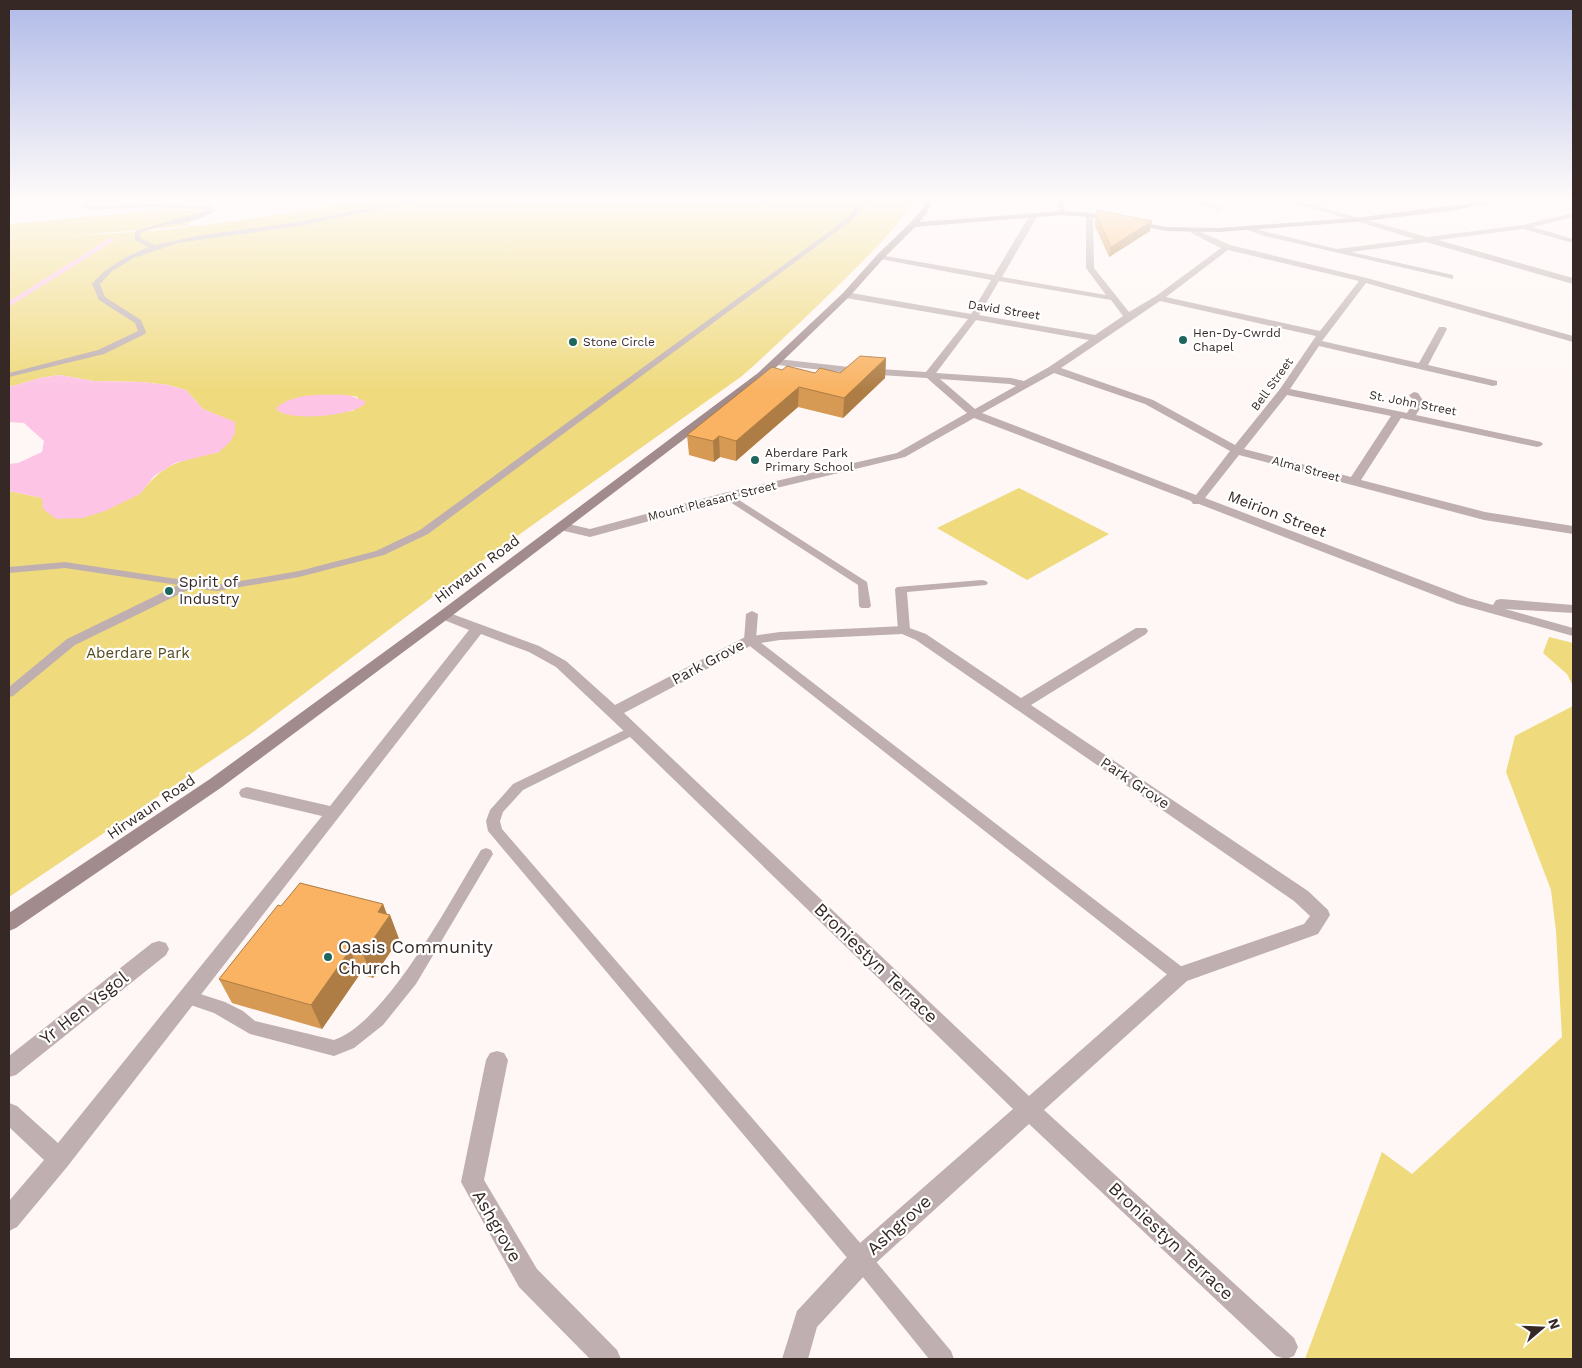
<svg xmlns="http://www.w3.org/2000/svg" width="1582" height="1368" viewBox="0 0 1582 1368" font-family="'Work Sans',sans-serif">
	<style>
		.green { fill: #efda7d; fill-rule: evenodd }
		.water { fill: #fdc4e5 }
		.lines { fill: none; stroke-linecap: round; stroke-linejoin: round }
		.stream { stroke: #fdc4e5; stroke-width: 4.5 }
		.lane { fill: #bfafb0; fill-rule: evenodd }
		.street { fill: #bfafb0; fill-rule: evenodd }
		.secondary { fill: #a28b8d; fill-rule: evenodd }
		.wall { fill: #d69a54 }
		.shaded-wall { fill: #ae7d45 }
		.building { fill: #f9b362; stroke: #ae7d45 }
		.poi-dot { fill: #1d665d; stroke: #fff; stroke-width: 2 }
		.labels { text-anchor: middle; stroke-width: 4.5; stroke-linejoin: round; paint-order: stroke }
		.far-street-label { font-size: 12px; fill: #362925; stroke: #fff }
		.far-poi-label { font-size: 12px; fill: #362925; stroke: #fff; text-anchor: start }
		.street-label { font-size: 15px; fill: #362925; stroke: #fff }
		.poi-label { font-size: 15px; fill: #362925; stroke: #fff; text-anchor: start }
		.park-label { font-size: 15px; fill: #544b1f; stroke: #fff }
		.near-poi-label { font-size: 18px; fill: #362925; stroke: #fff; text-anchor: start }
		.near-street-label { font-size: 18px; fill: #362925; stroke: #fff }
	</style>
	<rect width="100%" height="100%" fill="#fef7f5"/>
	<g class="green">
		<path d="M362 200H909L911 205C894 232 867 256 845 279 811 312 777 345 742 376L451 583 249 735 9 897V491L42 498 140 494C165 461 181 461 219 452L234 422 203 409 186 390 168 385 142 382 94 381 59 375 40 378 9 387V224L162 210H198L197 215 186 226 57 237 164 230 256 218ZM303 397 352 396 358 397 353 411 291 414 294 399Z"/>
		<path d="M1019 488 1109 534 1027 580 937 528Z"/>
		<path d="M1549 637 1573 643V686L1567 674 1543 653Z"/>
		<path d="M1573 706V1359H1305L1382 1152 1412 1174 1562 1037 1556 931 1551 890 1506 772 1515 736Z"/>
	</g>
	<g class="water">
		<path d="M59 375 94 381 142 382 168 385 186 390 203 409 235 422V433L230 442 219 452 175 463 154 476 140 494 105 511 83 518 56 519 43 509 42 498 9 491V464L18 463 42 452 44 441 24 423 9 422V387L40 378Z"/>
		<path d="M348 395 365 401V404C351 417 288 421 277 410V407C296 392 325 395 348 395Z"/>
	</g>
	<g class="lines">
		<path class="stream" d="M9 304 111 240"/>
		<g class="lane">
			<path d="M85 200H91L89 206 153 203 210 206 215 211C195 225 163 223 140 233V238L155 245 202 235 299 222 410 200H421L299 226 178 243 134 258 112 271 100 284 105 297 141 320 146 332 145 334 104 354 9 377V373L98 350 138 331 135 323 99 300 92 284C108 265 127 256 149 247L135 240V231L208 210 153 207 89 210 81 207Z"/>
			<path d="M859 200H865V203L852 220 428 534 384 555 299 577 217 591 192 588 75 645 13 696 9 697V687L67 639 178 585 65 568 9 573V567L65 562 217 585 299 571 376 551 420 530 848 218 859 203Z"/>
			<path d="M1342 200H1361L1305 207 1302 205Z"/>
			<path d="M728 493 867 582 871 606 869 608H861L859 606 858 585 724 498 723 496Z"/>
			<path d="M982 580 986 581 988 583 986 585 907 592 910 630 904 634 898 630 895 589 897 587Z"/>
			<path d="M752 611 758 614 756 639 1186 970 1188 975 1186 980 1180 982 1174 980 746 643 744 640 746 614Z"/>
			<path d="M633 726 638 727 640 730 638 733 523 790 503 812 500 821 502 829 868 1252 951 1351 954 1359H929L854 1266 488 831 486 821 490 810 513 784Z"/>
			<path d="M486 848 491 850 493 854 416 984 383 1025 354 1048 334 1056 250 1034 214 1013 182 1002 180 997 182 992 188 990 225 1002 243 1011 255 1021 334 1040C387 1022 451 899 481 850Z"/>
		</g>
		<g class="street">
			<path d="M1057 200H1064L1065 215 1058 213Z"/>
			<path d="M1186 200H1197L1223 208 1219 210Z"/>
			<path d="M1285 200H1295L1427 237 1523 225 1573 213V217L1533 227 1573 239V243L1523 229 1438 240 1573 278V284L1426 242 1351 252 1453 275V279L1264 236 1248 230 1247 228 1251 226 1267 232 1337 249 1415 239Z"/>
			<path d="M1031 213 1038 215 1002 277 1106 295 1086 268V215L1093 213 1094 268 1129 312 1156 296 1221 248 1191 233V229H1194L1230 245 1367 278 1573 336V342L1366 283 1322 341 1419 363 1439 327H1445L1447 329 1428 365 1497 381V385L1493 386 1319 346 1290 389 1407 413 1414 402 1409 395 1414 392 1418 393 1424 402 1416 415 1541 442 1543 444 1541 446 1537 447 1401 418 1361 480 1485 512 1573 526V534L1484 520 1239 455 1205 498 1468 598 1493 605 1496 600 1501 599 1573 605V613L1505 609 1573 628V636L1458 604 1199 504H1193L1191 501 974 418 905 457 731 499 590 537 556 529 554 526 560 522 590 529 724 493 897 453 967 413 927 378 849 373 778 365 773 362 778 359 849 367 926 372 968 319 846 298 842 295 846 292 971 314 991 280 880 259 876 257 880 255 994 275ZM1228 250 1359 281 1320 331 1166 297ZM999 281 1111 300 1123 316 1095 335 979 315ZM1160 301 1316 336 1280 389 1235 445 1153 400 1061 368ZM976 320 1089 340 1049 367 1024 381 1011 378 936 373ZM1054 373 1145 404 1230 451 1196 495 982 413ZM940 379 1010 384 1016 386 975 409ZM1287 395 1391 416 1351 477 1244 449Z"/>
			<path d="M444 611 539 646 566 661 615 705 745 637 780 632 904 626 926 634 1021 698 1136 628H1146L1148 631 1146 634 1031 705 1308 891 1328 910 1330 915 1318 934 1187 981 1044 1110 1294 1338 1298 1347 1294 1356 1286 1359 1276 1356 1029 1124 878 1261 817 1327 808 1359H782L797 1311 860 1243 1013 1109 627 734 556 667 529 652 481 634 67 1167 17 1227 9 1231V1201L44 1160 9 1127V1103L17 1106 58 1143 322 816 241 797 239 793 241 789 247 787 330 806 469 630 439 618 437 615 439 612ZM902 634 916 640 1294 901 1310 916 1304 924 1173 969 1029 1096 624 713 754 644 780 640Z"/>
			<path d="M159 941 166 943 169 949 166 955 16 1075 9 1077V1056L152 943Z"/>
			<path d="M497 1051 504 1053 508 1060 484 1180 537 1269 617 1350 621 1359H590L519 1287 461 1182 486 1060 490 1053Z"/>
		</g>
		<path class="secondary" d="M926 200H933L927 213 919 222 1062 211 1090 213 1167 227 1219 228 1355 218 1493 200H1508L1450 211 1355 222 1219 232 1167 231 1090 217 1062 215 915 227 883 259 849 297 766 377 449 618 222 787 16 928 9 931V913L210 779 439 612 758 373 843 293 877 255 910 223 920 212Z"/>
	</g>
	<g class="wall">
		<path d="M1097 210 1150 231 1109 257 1095 226V220Z"/>
		<path d="M886 358 885 378 843 418 798 407 736 461 720 457 714 462 689 455 687 435 782 370 815 373H840Z"/>
		<path d="M383 904 387 914 390 915 399 939 373 978 360 974 322 1029 232 1003 219 979 281 906Z"/>
	</g>
	<g class="shaded-wall">
		<path d="M1152 221 1150 231 1109 257 1111 247Z"/>
		<path d="M886 358 885 378 843 418 844 398Z"/>
		<path d="M799 387 798 407 736 461V441Z"/>
		<path d="M719 436 720 457 714 462 713 441Z"/>
		<path d="M383 904 388 918 390 915 399 939 373 978 363 954 378 912Z"/>
		<path d="M350 950 360 974 322 1029 311 1005Z"/>
	</g>
	<g class="building">
		<path d="M1097 210 1152 221 1111 247 1097 216Z"/>
		<path d="M860 356 886 358 844 398 799 387 736 441 719 436 713 441 687 435 772 367 782 370 787 366 815 373 820 368 840 373Z"/>
		<path d="M300 883 383 904 378 912 390 915 363 954 350 950 311 1005 219 979 278 905 281 906Z"/>
	</g>
	<linearGradient id="sky" x2="0" y2="1"><stop stop-color="#b0bae7"/><stop offset="0.51" stop-color="#fffbfa"/><stop offset="1" stop-color="#fffbfa" stop-opacity="0"/></linearGradient>
	<rect width="1582" height="391" fill="url(#sky)"/>
	<g class="poi-dot">
		<circle cx="1183" cy="340" r="5"/>
		<circle cx="573" cy="342" r="5"/>
		<circle cx="755" cy="460" r="5"/>
		<circle cx="169" cy="591" r="5"/>
		<circle cx="328" cy="957" r="5"/>
	</g>
	<g class="labels">
		<g class="far-street-label">
			<text transform="translate(1004 310) rotate(9)" y="4">David Street</text>
			<text transform="translate(1272 384) rotate(-54)" y="4">Bell Street</text>
			<text transform="translate(1413 403) rotate(11)" y="4">St. John Street</text>
			<text transform="translate(1306 469) rotate(15)" y="4">Alma Street</text>
			<text transform="translate(712 501) rotate(-14)" y="4">Mount Pleasant Street</text>
		</g>
		<g class="far-poi-label">
			<text x="1193" y="337">Hen-Dy-Cwrdd<tspan x="1193" dy="14">Chapel</tspan></text>
			<text x="583" y="346">Stone Circle</text>
			<text x="765" y="457">Aberdare Park<tspan x="765" dy="14">Primary School</tspan></text>
		</g>
		<g class="street-label">
			<text transform="translate(1277 514) rotate(21)" y="5">Meirion Street</text>
			<text transform="translate(477 569) rotate(-37)" y="5">Hirwaun Road</text>
			<text transform="translate(708 662) rotate(-28)" y="5">Park Grove</text>
			<text transform="translate(1135 783) rotate(34)" y="5">Park Grove</text>
			<text transform="translate(151 807) rotate(-34)" y="5">Hirwaun Road</text>
		</g>
		<g class="poi-label">
			<text x="179" y="587">Spirit of<tspan x="179" dy="17">Industry</tspan></text>
		</g>
		<g class="park-label">
			<text x="138" y="658">Aberdare Park</text>
		</g>
		<g class="near-poi-label">
			<text x="338" y="953">Oasis Community<tspan x="338" dy="21">Church</tspan></text>
		</g>
		<g class="near-street-label">
			<text transform="translate(876 963) rotate(44)" y="6">Broniestyn Terrace</text>
			<text transform="translate(84 1008) rotate(-38)" y="6">Yr Hen Ysgol</text>
			<text transform="translate(899 1225) rotate(-42)" y="6">Ashgrove</text>
			<text transform="translate(497 1226) rotate(60)" y="6">Ashgrove</text>
			<text transform="translate(1171 1241) rotate(43)" y="6">Broniestyn Terrace</text>
		</g>
	</g>
	<rect width="1582" height="1368" fill="none" stroke="#362925" stroke-width="20"/>
	<g transform="translate(1542 1328) rotate(71)" stroke="#ffffff" stroke-width="4" paint-order="stroke">
	<path d="M0-4L9 19L0 12L-9 19Z" fill="#362925"/>
	<text y="-8" font-size="14" font-weight="bold" text-anchor="middle" fill="#362925">N</text>
	</g>
</svg>
